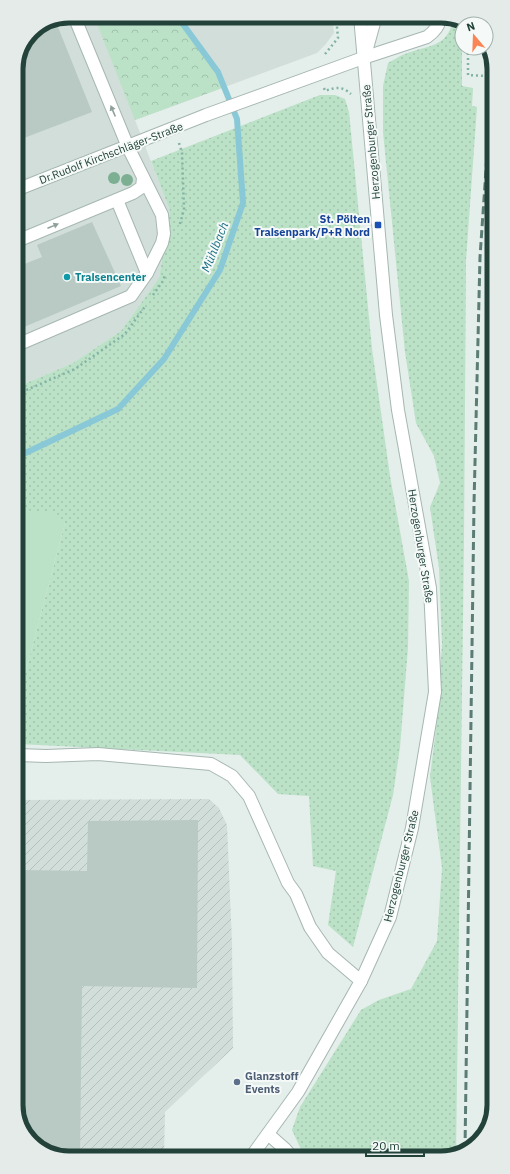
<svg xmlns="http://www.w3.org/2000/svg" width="510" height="1174" viewBox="0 0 510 1174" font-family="'IBM Plex Sans',sans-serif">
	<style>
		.built { fill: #d2ded9 }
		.industrial { fill: url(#industrial-furrows) }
		.grass { fill: url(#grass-dots) }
		.forest { fill: url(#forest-crowns) }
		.pitch { fill: #bbe1c7 }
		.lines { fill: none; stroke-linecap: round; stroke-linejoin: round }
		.stream { stroke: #88c8d7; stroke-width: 6 }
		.building { fill: #b9c9c3 }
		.minor-casing { stroke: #a6b7b2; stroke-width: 14 }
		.path { stroke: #82b4a6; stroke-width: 2.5; stroke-dasharray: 2 3; stroke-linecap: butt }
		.minor { stroke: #fff; stroke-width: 12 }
		.rail { stroke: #5c7d75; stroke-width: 3; stroke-dasharray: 8 4; stroke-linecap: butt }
		.tree { fill: #7daf93 }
		.oneway { fill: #90a09c }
		.transit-dot { fill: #1a4fb4; stroke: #f5faf8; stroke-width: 1.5 }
		.culture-dot { fill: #0f9aa8; stroke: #f5faf8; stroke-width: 1.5 }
		.service-dot { fill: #5c6f8a; stroke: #f5faf8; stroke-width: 1.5 }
		.labels { text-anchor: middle; stroke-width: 4; stroke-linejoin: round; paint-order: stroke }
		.street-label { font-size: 11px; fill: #22423a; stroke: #f5faf8 }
		.transit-label { font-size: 11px; font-weight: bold; fill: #164399; stroke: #f5faf8; text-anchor: end }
		.culture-label { font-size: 11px; font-weight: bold; fill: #0d838f; stroke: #f5faf8; text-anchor: start }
		.service-label { font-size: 11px; font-weight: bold; fill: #4e5e75; stroke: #f5faf8; text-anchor: start }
		.water-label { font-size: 12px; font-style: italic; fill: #176c82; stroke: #f5faf8 }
		.rim { fill: none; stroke: #22423a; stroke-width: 5 }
	</style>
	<defs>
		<pattern id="industrial-furrows" width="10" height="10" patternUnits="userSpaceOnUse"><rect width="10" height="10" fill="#d2ded9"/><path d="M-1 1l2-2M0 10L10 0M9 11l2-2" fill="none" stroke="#b4c0bb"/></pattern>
		<pattern id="grass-dots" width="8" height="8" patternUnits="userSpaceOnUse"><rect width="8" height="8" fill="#bbe1c7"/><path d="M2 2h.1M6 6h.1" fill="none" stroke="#a0c2ac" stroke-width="1.8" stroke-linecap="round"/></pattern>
		<pattern id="forest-crowns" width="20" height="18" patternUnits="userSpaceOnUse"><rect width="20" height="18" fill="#bbe1c7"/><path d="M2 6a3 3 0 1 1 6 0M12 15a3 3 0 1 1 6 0" fill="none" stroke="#a0c2ac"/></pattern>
	</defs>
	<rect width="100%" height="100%" fill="#e4eeea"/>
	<path class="built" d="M69 16H332L334 33 325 45 317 53 135 120 170 211 159 278 121 331 73 363 17 387 16 66 32 31Z"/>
	<path class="industrial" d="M209 799 219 808 227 825 232 943 233 1048 165 1112 164 1157 66 1158 37 1147 19 1122 18 800Z"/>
	<g class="grass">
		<path d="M453 20 462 23V86L473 88 472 106 477 107 466 260 464 540 456 1155 304 1156 292 1130 300 1107 361 1010 379 1000 411 989 437 941 442 868 430 777 437 721 442 644 439 568 430 507 440 483 434 456 416 423 405 352 383 132V86L388 63C394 60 399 56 405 54 426 45 447 49 453 20Z"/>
		<path d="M320 95H335L345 99 349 112 372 349 390 476 409 581 408 647 400 747 393 795 353 947 328 925 336 871 313 866 309 796 278 794 240 755 18 744V700L65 523 23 510 17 512V387L73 363 121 331 159 278 170 211 151 161Z"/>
	</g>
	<path class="forest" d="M94 16H177L218 72 225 87 135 120Z"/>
	<path class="pitch" d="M23 510 56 513 65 523 18 700 17 512Z"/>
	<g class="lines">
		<path class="stream" d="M17 457 118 409 164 359 220 270 243 203 237 119 218 72 177 16"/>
	</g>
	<g class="building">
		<path d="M56 22 92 112 16 141V66L32 31Z"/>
		<path d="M92 222 121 286 17 330V267L42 257 37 245Z"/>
		<path d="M198 820 197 988 82 986 80 1158H66L37 1147 19 1122 18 870 87 871 88 821Z"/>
	</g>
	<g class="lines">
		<defs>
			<g id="minor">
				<path d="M366 52 376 16"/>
				<path d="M16 190 206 115 363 58 427 37C435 31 439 26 441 16"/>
				<path d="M117 200 147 273"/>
				<path d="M17 241 133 193 142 187 143 178"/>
				<path d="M17 345 131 296 147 273 162 243 164 234 162 215 128 147 74 16"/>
				<path d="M18 755 46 756 98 754 211 764 232 776 249 796 288 883 296 894 310 927 328 953 361 981"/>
				<path d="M268 1134 285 1149 291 1156"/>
				<path d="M251 1157 298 1092 361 981 390 917 412 828 435 692 430 588 398 410 386 315 360 16"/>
			</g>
		</defs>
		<use href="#minor" class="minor-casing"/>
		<g class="path">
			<path d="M294 16 295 19"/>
			<path d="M336 21 346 20"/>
			<path d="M468 48V75L486 76"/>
			<path d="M325 54 338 38 336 16"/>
			<path d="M324 88 325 91C336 87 342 86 351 94"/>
			<path d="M179 143 182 153 184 209 180 224"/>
			<path d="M153 295 163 281 165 275"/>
			<path d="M17 394 75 369 125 334 146 305"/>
		</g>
		<use href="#minor" class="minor"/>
		<path class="rail" d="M465 1150 474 504 480 257 491 97"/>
	</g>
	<g class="tree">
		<circle cx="114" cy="178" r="6"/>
		<circle cx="127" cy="180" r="6"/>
	</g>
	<defs><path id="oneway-solid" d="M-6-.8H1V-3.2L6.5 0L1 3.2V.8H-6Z"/></defs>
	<g class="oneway">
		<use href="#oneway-solid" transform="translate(113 111) rotate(-113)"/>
		<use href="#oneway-solid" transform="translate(53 226) rotate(-22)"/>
	</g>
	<rect class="transit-dot" x="374" y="221" width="8" height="8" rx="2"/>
	<circle class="culture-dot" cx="67" cy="277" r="4"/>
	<circle class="service-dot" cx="237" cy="1082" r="4"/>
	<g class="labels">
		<g class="street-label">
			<text transform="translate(371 142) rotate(-95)" y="4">Herzogenburger Straße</text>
			<text transform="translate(111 153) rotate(-21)" y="4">Dr.Rudolf Kirchschläger-Straße</text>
			<text transform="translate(421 546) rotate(81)" y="4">Herzogenburger Straße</text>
			<text transform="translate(401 866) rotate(-76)" y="4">Herzogenburger Straße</text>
		</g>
		<g class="transit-label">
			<text x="370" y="223">St. Pölten<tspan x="370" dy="13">Traisenpark/P+R Nord</tspan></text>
		</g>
		<g class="culture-label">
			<text x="75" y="281">Traisencenter</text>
		</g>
		<g class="service-label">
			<text x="245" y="1080">Glanzstoff<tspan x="245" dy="13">Events</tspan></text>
		</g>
		<g class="water-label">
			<text transform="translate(215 247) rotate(-68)" y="4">Mühlbach</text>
		</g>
	</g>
	<path d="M0 0H510V1174H0ZM69 23H441A46 46 0 0 1 487 69V1105A46 46 0 0 1 441 1151H69A46 46 0 0 1 23 1105V69A46 46 0 0 1 69 23Z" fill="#e4ebe9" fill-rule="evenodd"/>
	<path class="rim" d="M69 23H441A46 46 0 0 1 487 69V1105A46 46 0 0 1 441 1151H69A46 46 0 0 1 23 1105V69A46 46 0 0 1 69 23Z"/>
	<g transform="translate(474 36) rotate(341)"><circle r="19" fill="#f5faf8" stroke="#a1b0ac"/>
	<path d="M0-3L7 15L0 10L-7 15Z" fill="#fb8455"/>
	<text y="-6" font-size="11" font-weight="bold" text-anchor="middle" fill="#22423a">N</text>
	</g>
	<path d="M366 1150v6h58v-6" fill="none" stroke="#22423a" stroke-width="2"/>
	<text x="372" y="1150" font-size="12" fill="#22423a" stroke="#f5faf8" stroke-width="3" paint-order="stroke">20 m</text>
</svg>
